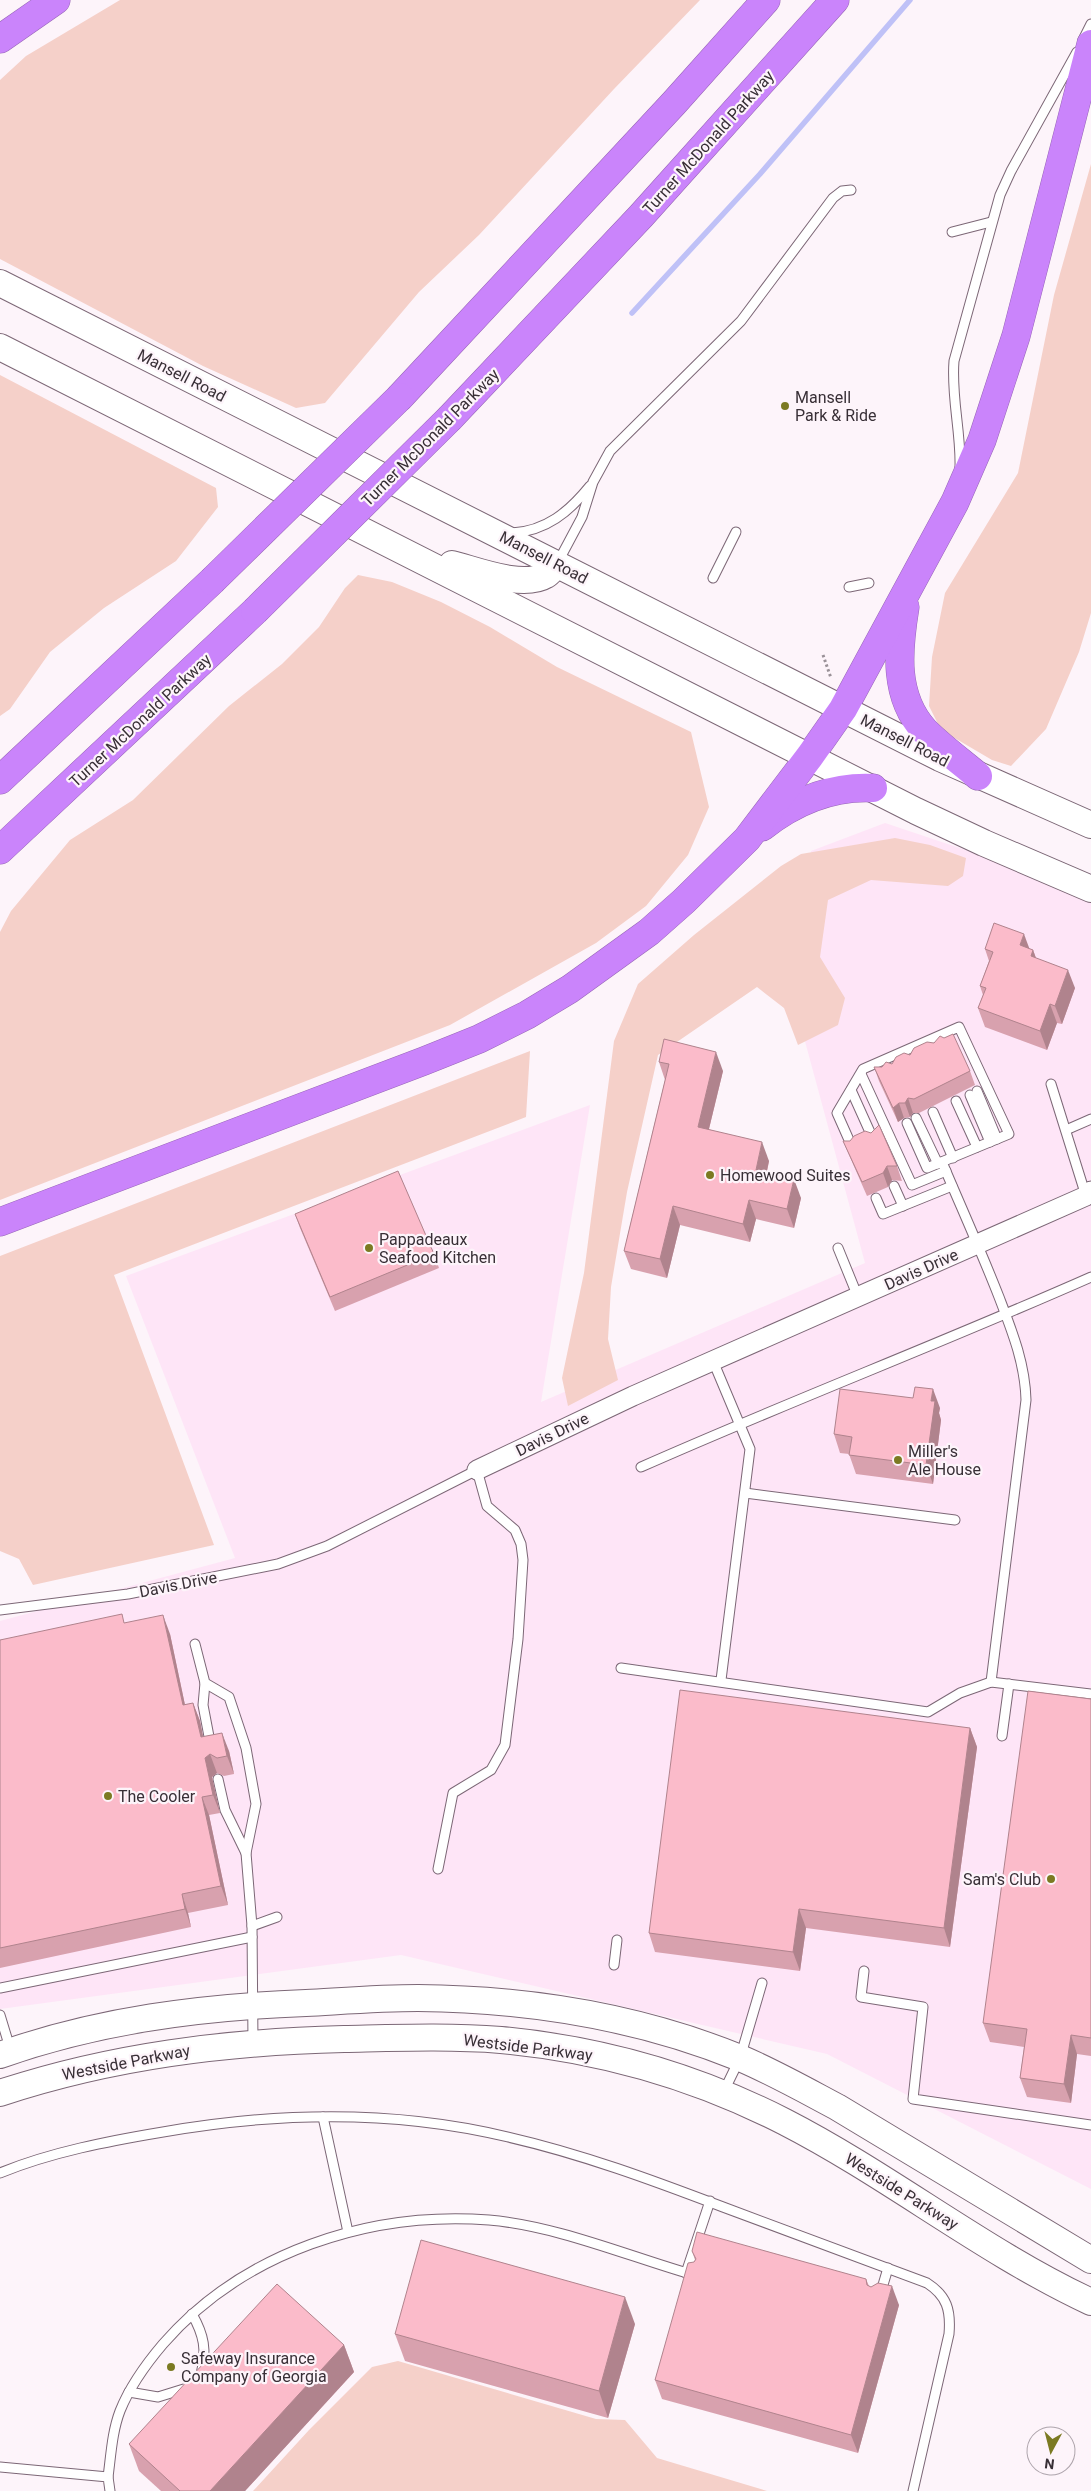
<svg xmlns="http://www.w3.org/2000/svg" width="1091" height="2491" viewBox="0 0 1091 2491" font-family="Roboto,sans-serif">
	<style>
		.built { fill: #fee5f7 }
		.green { fill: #f5d0c9 }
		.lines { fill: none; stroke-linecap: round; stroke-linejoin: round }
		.stream { stroke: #bfc1f7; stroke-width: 5.5 }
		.service-casing { stroke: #7c6776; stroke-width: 11 }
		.minor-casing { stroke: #7c6776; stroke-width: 21 }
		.secondary-casing { stroke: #7c6776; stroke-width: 28 }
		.motorway-casing { stroke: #9766b6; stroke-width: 29 }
		.path { stroke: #999097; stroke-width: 3; stroke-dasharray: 2.5 2.5; stroke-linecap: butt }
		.service { stroke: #fff; stroke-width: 9 }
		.minor { stroke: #fff; stroke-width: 19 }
		.secondary { stroke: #fff; stroke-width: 26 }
		.motorway { stroke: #ca84fb; stroke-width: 28 }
		.motorway-bridge-casing { stroke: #9766b6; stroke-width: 29; stroke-linecap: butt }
		.motorway-bridge { stroke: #ca84fb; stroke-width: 28 }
		.wall { fill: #d8a1ae }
		.shaded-wall { fill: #b0838d }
		.building { fill: #fbbbca; stroke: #b0838d }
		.poi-dot { fill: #7b7a22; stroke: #fdf4fa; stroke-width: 2 }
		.labels { text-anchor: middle; stroke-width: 4.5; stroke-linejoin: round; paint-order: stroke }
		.street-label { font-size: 16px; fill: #382f36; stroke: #fdf4fa }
		.poi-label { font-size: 16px; fill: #382f36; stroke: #fdf4fa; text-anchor: start }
	</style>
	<rect width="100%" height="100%" fill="#fdf4fa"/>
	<path class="built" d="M885 823 1091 892V2189L827 2054 401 1955 0 2009V1621L235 1558 126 1276 590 1105 541 1402 865 1263 793 997 811 851Z"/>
	<g class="green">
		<path d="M120 0H700L614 89 479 235 419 292 325 403 296 408 203 366 0 259V80L26 56Z"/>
		<path d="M1091 164V613L1079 652 1046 729 1011 766 992 760 941 730 929 706 932 657 945 593 1018 473 1054 295Z"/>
		<path d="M0 375 216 488 218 507 176 561 104 608 50 652 10 709 0 716Z"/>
		<path d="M358 575 392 582 441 602 490 627 557 667 691 732 709 807 688 855 646 906 596 943 450 1025 0 1200V932L11 911 70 840 133 800 229 706 282 664 319 627 345 588Z"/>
		<path d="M895 838 930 845 966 858 963 876 948 886 871 880 828 900 820 957 845 998 838 1025 798 1045 784 1008 757 987 658 1055 627 1192 611 1287 608 1339 618 1380 568 1406 562 1378 584 1273 614 1041 638 984 694 935 781 866 801 854Z"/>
		<path d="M530 1051 526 1117 114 1275 214 1545 33 1585 19 1559 0 1551V1256Z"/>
		<path d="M398 2361 596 2419 625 2420 657 2458 767 2491H253L309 2430 372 2367Z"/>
	</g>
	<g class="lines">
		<path class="stream" d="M632 313 760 174 910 0"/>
		<defs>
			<g id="service">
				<path d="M1083 40 1091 24"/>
				<path d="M952 232 991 222"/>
				<path d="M960 467C961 431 951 397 954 361L1000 195 1011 171 1077 52"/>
				<path d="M512 533C546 531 569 512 590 486"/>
				<path d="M558 562 582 517 593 482 610 451 741 321 833 198 842 191 851 190"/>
				<path d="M713 578 736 532"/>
				<path d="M849 587 869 583"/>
				<path d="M861 1074 912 1185 946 1171"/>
				<path d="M1051 1084 1086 1196"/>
				<path d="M851 1090 874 1141"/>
				<path d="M977 1091 997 1139"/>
				<path d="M970 1095 990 1142"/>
				<path d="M956 1101 977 1147"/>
				<path d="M933 1112 953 1158"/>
				<path d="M916 1118 938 1164"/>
				<path d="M1066 1130 1091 1119"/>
				<path d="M853 1149 837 1113 863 1069 959 1027 1009 1134 927 1168 907 1123"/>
				<path d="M942 1162C961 1207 981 1251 999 1297 1012 1331 1025 1363 1026 1400L991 1682"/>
				<path d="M894 1186 903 1206"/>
				<path d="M876 1198 883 1214 952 1186"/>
				<path d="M838 1248 858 1297"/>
				<path d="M713 1361 750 1449 721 1680"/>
				<path d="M641 1467C790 1401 942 1343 1091 1277"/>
				<path d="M745 1493 955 1520"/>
				<path d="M0 1610 128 1594 278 1564 327 1546 477 1470 487 1506 515 1530 521 1544 523 1560 518 1639 505 1745 491 1770 453 1793 438 1869"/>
				<path d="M195 1644 205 1683 229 1697 246 1748 256 1804 246 1853 252 1926 253 2042"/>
				<path d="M621 1668 928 1712 960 1693 991 1682 1091 1694"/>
				<path d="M205 1683 203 1705 211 1747"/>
				<path d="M1002 1736 1009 1684"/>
				<path d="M218 1779 225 1810 246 1853"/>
				<path d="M252 1926 277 1917"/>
				<path d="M614 1965 617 1940"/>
				<path d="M864 1971 861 1997 923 2007 913 2099 1091 2125"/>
				<path d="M0 1988 252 1937"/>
				<path d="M0 2015 10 2048"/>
				<path d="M724 2091 740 2058 762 1983"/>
				<path d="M323 2117 348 2232"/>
				<path d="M0 2173C51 2152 109 2141 163 2132 277 2112 396 2110 508 2137 582 2154 652 2180 723 2207 791 2232 859 2257 927 2283 947 2296 951 2310 949 2334L913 2491"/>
				<path d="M686 2273 710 2201"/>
				<path d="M880 2295 888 2268"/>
				<path d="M192 2314C204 2335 207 2350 201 2374"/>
				<path d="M129 2392 158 2397 187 2388"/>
				<path d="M0 2467 108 2477 110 2491"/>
				<path d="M108 2477C111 2455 112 2432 120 2411 130 2386 146 2364 163 2344 243 2252 369 2211 489 2220 558 2226 630 2257 697 2276"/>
			</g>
			<path id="minor" d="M477 1470 633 1396 1086 1196 1091 1191"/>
			<g id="secondary">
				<path d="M0 283 940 758 1091 825"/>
				<path d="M0 347 916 811 984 843 1091 889"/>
				<path d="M452 564C476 570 523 589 546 575 550 573 553 567 557 564"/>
				<path d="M0 2055C99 2020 202 2007 306 2003 343 2001 381 1998 418 1998 527 1999 639 2017 740 2058 773 2072 805 2090 837 2107L1091 2260"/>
				<path d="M0 2093C112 2056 226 2042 344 2039 396 2038 449 2036 501 2040 599 2049 697 2077 785 2122 890 2176 984 2252 1091 2302"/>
			</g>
			<g id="motorway">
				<path d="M0 39 56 0"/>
				<path d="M400 397 674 103 766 0"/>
				<path d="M450 418 641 216 835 0"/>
				<path d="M905 607C898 650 893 696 925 731 941 747 960 761 978 776"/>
				<path d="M0 780 212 581"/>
				<path d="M762 827C794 802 832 786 873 788"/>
				<path d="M0 850 255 611"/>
				<path d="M0 1222 424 1061 479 1039 527 1015 570 989 649 932 684 901 747 839 810 756 843 709 955 502 982 440 1016 336 1091 44"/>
			</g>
		</defs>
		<use href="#service" class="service-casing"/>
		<use href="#minor" class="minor-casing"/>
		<use href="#secondary" class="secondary-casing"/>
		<use href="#motorway" class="motorway-casing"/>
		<path class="path" d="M823 655 831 678"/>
		<use href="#service" class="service"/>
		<use href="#minor" class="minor"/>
		<use href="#secondary" class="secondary"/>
		<use href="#motorway" class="motorway"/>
		<defs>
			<g id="motorway-bridge">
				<path d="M212 581 400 397"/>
				<path d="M255 611 450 418"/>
			</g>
		</defs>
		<use href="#motorway-bridge" class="motorway-bridge-casing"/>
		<use href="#motorway-bridge" class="motorway-bridge"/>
	</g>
	<g class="wall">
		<path d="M985 949H1029L1033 950 1036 958 1075 988 1062 1024 1057 1023 1047 1050 985 1027 978 1008 983 995 980 986 989 961Z"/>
		<path d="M910 1055 970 1071 975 1085 919 1113H913L910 1117 904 1118 898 1122 879 1081 874 1067H882L892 1064Z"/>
		<path d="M659 1062 723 1071 709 1129 769 1161 767 1172 801 1198 794 1228 756 1219 750 1242 680 1225 667 1278 631 1269 624 1251 665 1080Z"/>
		<path d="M843 1141 897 1166 902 1181 892 1180 888 1187 867 1196 849 1155Z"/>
		<path d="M295 1214 434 1254 439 1268 335 1311 300 1228Z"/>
		<path d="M940 1408 939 1413 941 1420 933 1484 856 1474 849 1454 840 1453 834 1434Z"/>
		<path d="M125 1623 170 1634 185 1705 193 1703 200 1721 203 1737 229 1751 234 1774 224 1776 217 1773 212 1777 220 1813 209 1815 228 1905 188 1913 191 1927 0 1968V1640Z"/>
		<path d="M1091 1699V2056L1077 2054 1071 2103 1027 2097 1020 2078 1024 2047 990 2042 983 2023Z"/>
		<path d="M970 1728 977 1747 950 1947 806 1928 800 1971 655 1952 649 1933Z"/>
		<path d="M692 2251 866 2279 869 2286 899 2305 858 2453 662 2399 655 2380 695 2260Z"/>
		<path d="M635 2324 608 2418 405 2361 395 2334Z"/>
		<path d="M344 2345 354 2372 245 2491H161L139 2471 129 2444Z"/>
	</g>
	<g class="shaded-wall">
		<path d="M1024 934 1031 953 1020 945Z"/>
		<path d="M1033 950 1040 969 1031 956Z"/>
		<path d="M1068 970 1075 988 1062 1024 1055 1006Z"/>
		<path d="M1050 1004 1057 1023 1047 1050 1040 1031Z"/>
		<path d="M716 1052 723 1071 705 1145 698 1127Z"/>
		<path d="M908 1098 913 1113 910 1117 905 1103Z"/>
		<path d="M899 1103 904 1118 898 1122 893 1108Z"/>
		<path d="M762 1142 769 1161 763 1188 756 1170Z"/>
		<path d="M887 1166 892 1180 888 1187 883 1173Z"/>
		<path d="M794 1179 801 1198 794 1228 787 1209Z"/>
		<path d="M749 1200 756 1219 750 1242 743 1224Z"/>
		<path d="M673 1206 680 1225 667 1278 660 1259Z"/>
		<path d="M933 1389 940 1408 939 1413 941 1420 933 1484 926 1465 931 1401Z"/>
		<path d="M163 1615 170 1634 189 1724 183 1705Z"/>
		<path d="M193 1703 200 1721 207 1756 201 1737Z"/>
		<path d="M970 1728 977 1747 950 1947 944 1928Z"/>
		<path d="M222 1733 229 1751 234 1774 227 1756Z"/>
		<path d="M210 1754 217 1773 212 1777 220 1813 213 1795 205 1758Z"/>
		<path d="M202 1797 209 1815 228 1905 221 1886Z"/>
		<path d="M182 1894 188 1913 191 1927 185 1909Z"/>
		<path d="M799 1909 806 1928 800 1971 793 1952Z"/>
		<path d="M1071 2035 1077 2054 1071 2103 1064 2084Z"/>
		<path d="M892 2286 899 2305 858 2453 851 2435Z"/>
		<path d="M625 2297 635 2324 608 2418 599 2391Z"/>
		<path d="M344 2345 354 2372 245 2491H210Z"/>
	</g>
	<g class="building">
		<path d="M994 923 1024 934 1020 945 1033 950 1031 956 1068 970 1055 1006 1050 1004 1040 1031 978 1008 986 988 980 986 993 952 985 949Z"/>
		<path d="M953 1034 970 1071 914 1099 908 1098 905 1103H899L893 1108 874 1067H882L886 1062 892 1064 896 1057 904 1053 910 1055 914 1048 927 1042 934 1043 940 1036 944 1038Z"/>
		<path d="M664 1039 716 1052 698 1127 762 1142 756 1170 794 1179 787 1209 749 1200 743 1224 673 1206 660 1259 624 1251 669 1064 659 1062Z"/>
		<path d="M879 1125 897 1166H887L883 1173 862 1182 843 1141H850L854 1136 865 1131 871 1133Z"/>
		<path d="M398 1171 434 1254 330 1297 295 1214Z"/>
		<path d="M915 1387 933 1389 931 1401H935L926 1465 849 1455 852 1437 834 1434 840 1389 913 1398Z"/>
		<path d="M122 1614 124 1623 163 1615 183 1705 193 1703 201 1737 222 1733 227 1756 217 1758 210 1754 205 1758 213 1795 202 1797 221 1886 182 1894 185 1909 0 1948V1640Z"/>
		<path d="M680 1690 970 1728 944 1928 799 1909 793 1952 649 1933Z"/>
		<path d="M1028 1691 1091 1699V2038L1071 2035 1064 2084 1020 2078 1027 2029 983 2023Z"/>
		<path d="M697 2232 866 2279 867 2285 871 2287 878 2283 892 2286 851 2435 655 2380 688 2263 694 2262 696 2259 692 2251Z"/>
		<path d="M421 2240 625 2297 599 2391 395 2334Z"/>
		<path d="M277 2284 344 2345 210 2491H180L129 2444Z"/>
	</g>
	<g class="poi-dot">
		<circle cx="785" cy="406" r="5"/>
		<circle cx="710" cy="1175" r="5"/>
		<circle cx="369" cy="1248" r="5"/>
		<circle cx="898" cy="1460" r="5"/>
		<circle cx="108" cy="1796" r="5"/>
		<circle cx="1051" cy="1879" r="5"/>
		<circle cx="171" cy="2367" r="5"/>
	</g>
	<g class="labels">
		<g class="street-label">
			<text transform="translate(708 142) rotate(-48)" y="6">Turner McDonald Parkway</text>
			<text transform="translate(182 375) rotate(27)" y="6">Mansell Road</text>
			<text transform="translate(430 437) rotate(-45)" y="6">Turner McDonald Parkway</text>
			<text transform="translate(544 557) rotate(27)" y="6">Mansell Road</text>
			<text transform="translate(140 720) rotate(-43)" y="6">Turner McDonald Parkway</text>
			<text transform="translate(905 740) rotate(27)" y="6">Mansell Road</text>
			<text transform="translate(921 1269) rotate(-24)" y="6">Davis Drive</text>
			<text transform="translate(552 1434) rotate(-26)" y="6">Davis Drive</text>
			<text transform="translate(178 1584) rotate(-11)" y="6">Davis Drive</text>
			<text transform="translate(528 2047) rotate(7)" y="6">Westside Parkway</text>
			<text transform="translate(126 2062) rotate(-11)" y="6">Westside Parkway</text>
			<text transform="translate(902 2191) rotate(32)" y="6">Westside Parkway</text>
		</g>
		<g class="poi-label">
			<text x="795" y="403">Mansell<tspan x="795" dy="18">Park &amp; Ride</tspan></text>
			<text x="720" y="1181">Homewood Suites</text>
			<text x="379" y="1245">Pappadeaux<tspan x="379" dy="18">Seafood Kitchen</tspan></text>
			<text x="908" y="1457">Miller's<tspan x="908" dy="18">Ale House</tspan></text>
			<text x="118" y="1802">The Cooler</text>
			<text x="1041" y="1885" text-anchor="end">Sam's Club</text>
			<text x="181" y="2364">Safeway Insurance<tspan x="181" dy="18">Company of Georgia</tspan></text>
		</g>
	</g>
	<g transform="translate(1051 2451) rotate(187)"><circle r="24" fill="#fdf4fa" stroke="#aea5ac"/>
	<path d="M0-4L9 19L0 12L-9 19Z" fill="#7b7a22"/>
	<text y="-8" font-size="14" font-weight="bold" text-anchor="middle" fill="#382f36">N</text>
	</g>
</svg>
